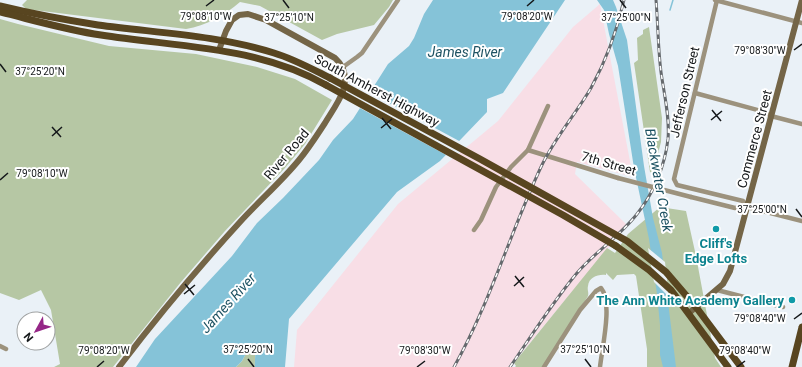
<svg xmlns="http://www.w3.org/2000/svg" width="802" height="367" viewBox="0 0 802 367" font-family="Roboto,sans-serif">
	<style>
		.industrial { fill: #f8dee6 }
		.green { fill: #b6c7a4 }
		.water { fill: #85c3d8 }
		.pier { fill: #eaf1f7 }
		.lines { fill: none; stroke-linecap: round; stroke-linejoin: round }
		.stream { stroke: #85c3d8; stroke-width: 1.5 }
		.street { stroke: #9c927d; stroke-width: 4.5 }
		.secondary { stroke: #746547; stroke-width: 6 }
		.primary { stroke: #584520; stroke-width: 7 }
		.rail-casing { stroke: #65696d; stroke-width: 3 }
		.rail { stroke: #fff; stroke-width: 1.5; stroke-dasharray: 4.5; stroke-linecap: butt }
		.street-bridge { stroke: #9c927d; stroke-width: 4.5 }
		.primary-bridge { stroke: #584520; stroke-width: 7 }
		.ticks { fill: none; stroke: #15181a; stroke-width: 1.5 }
		.culture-dot { fill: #0f9aa8; stroke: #fff; stroke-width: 1.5 }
		.labels { text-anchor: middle; stroke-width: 4; stroke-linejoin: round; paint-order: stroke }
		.street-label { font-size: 13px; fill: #15181a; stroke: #fff }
		.culture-label { font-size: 13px; font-weight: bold; fill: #0d838f; stroke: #fff }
		.water-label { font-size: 14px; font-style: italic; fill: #1f5363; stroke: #fff }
		.ticks-label { font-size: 10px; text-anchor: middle; fill: #15181a; stroke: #fff; stroke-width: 4; stroke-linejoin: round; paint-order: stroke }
	</style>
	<rect width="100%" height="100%" fill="#eaf1f7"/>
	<path class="industrial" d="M600 4 633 177 577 162 575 174 627 225 510 367H294L297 330 398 204 498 121 573 27Z"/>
	<g class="green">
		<path d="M27 0H393L389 7 374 25 337 34 322 40 260 6 240 2C225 15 206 26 186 29L26 9 22 5Z"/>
		<path d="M0 19 18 24 109 46 196 54 257 67 295 79 332 100 305 144 285 168 225 231 181 282 113 367H54L60 364 51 310 41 290 19 300 0 293Z"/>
		<path d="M649 27 662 118 661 142 653 173 650 172 634 63 638 60 637 38 643 34V30Z"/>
		<path d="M660 207 686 211 696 256 715 358 721 367H647V349L636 276 634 274 617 275 613 280 606 273V275C598 274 589 277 588 286 587 290 589 292 588 296L543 367H515L516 366 514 363 607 248 615 253 628 234Z"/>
		<path d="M251 344C258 351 254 358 255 367H236L242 361Z"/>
	</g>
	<g class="water">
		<path d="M433 0H565L503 93 487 99V112L440 161 397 192 289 319 285 367H255C254 358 258 351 251 344L242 361 236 367H136L155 339 232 256 257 223 283 198 319 160 333 140 353 119 388 64 409 46 414 38 424 14Z"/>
		<path d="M597 0H613L616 7 627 40 644 166 653 218 662 253 676 367H663L660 355V325L657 294 649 239 634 168 618 66 609 34 604 10Z"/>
	</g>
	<g class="pier">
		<path d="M368 92 461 142 448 156 358 107Z"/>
		<path d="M648 248 665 262 669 297 654 282Z"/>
	</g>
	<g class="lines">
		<path class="stream" d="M670 10 673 0"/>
		<g class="street">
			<path d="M715 0 802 23"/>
			<path d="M717 0 674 179 677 185 743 201 747 207"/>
			<path d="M343 67 357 57 362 53 398 0"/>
			<path d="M695 93 765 112 771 116 802 124"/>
			<path d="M528 150 618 178"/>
			<path d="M691 197 735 208 747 207 802 221"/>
			<path d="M474 230 481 220 496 187 511 167 528 150 548 106"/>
			<path d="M717 290 783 307"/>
			<path d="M0 346 6 349"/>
			<path d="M544 367 580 310 596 291 601 288C613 302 602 348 600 367"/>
		</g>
		<g class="secondary">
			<path d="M689 313 723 284 730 271 802 0"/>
			<path d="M119 367C157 317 198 268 240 222 259 201 281 182 299 160 309 148 317 135 325 123 331 113 339 102 343 91 347 78 345 67 335 58L266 20 248 14 239 15 232 20 226 31 219 50"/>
		</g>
		<g class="primary">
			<path d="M0 6C33 14 65 20 98 25 157 33 217 35 274 53 294 59 312 69 330 78"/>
			<path d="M0 12C33 20 67 30 101 35 176 47 258 46 326 85"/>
			<path d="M616 246 649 270 671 290 728 367"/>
			<path d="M696 307 741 367"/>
			<path d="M792 367 802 327"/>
		</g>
		<defs>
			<g id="rail">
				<path d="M454 367C490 303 510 233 541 167 554 139 575 115 591 88 606 61 617 30 624 0"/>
				<path d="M510 367C532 335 552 303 577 273 595 252 620 236 637 214 654 193 665 165 668 139 670 117 664 94 661 72 658 49 658 24 656 0"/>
			</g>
		</defs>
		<use href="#rail" class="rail-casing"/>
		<use href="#rail" class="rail"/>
		<path class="street-bridge" d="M618 178 691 197"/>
		<g class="primary-bridge">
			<path d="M330 78 480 159 627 241 666 272 696 307"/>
			<path d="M326 85 563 215 616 246"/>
		</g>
	</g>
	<path class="ticks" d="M283 0 289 8M620 0 626 8M206 6 214 0M527 6 534 0M794 50 802 44M0 64 6 72M712 110 721 121M382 118 391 129M711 120 722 111M52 127 61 137M381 128 392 119M52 136 62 127M0 180 8 173M796 209 802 217M515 276 524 287M185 284 194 295M514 286 524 277M184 294 195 285M794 319 802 313M248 359 254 367M585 359 591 367M97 367 104 361M417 367 425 361M737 367 745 361"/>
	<g class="culture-dot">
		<circle cx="716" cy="229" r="4"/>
		<circle cx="792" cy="300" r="4"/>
	</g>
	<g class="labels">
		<g class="street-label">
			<text transform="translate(377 90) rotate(28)" y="5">South Amherst Highway</text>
			<text transform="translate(684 92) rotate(-77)" y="5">Jefferson Street</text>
			<text transform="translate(754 139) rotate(-75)" y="5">Commerce Street</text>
			<text transform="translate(286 154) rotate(-50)" y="5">River Road</text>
			<text transform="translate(609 163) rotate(16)" y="5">7th Street</text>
		</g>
		<g class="culture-label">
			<text x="716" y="248">Cliff's<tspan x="716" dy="15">Edge Lofts</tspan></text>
			<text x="784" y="305" text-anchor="end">The Ann White Academy Gallery</text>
		</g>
		<g class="water-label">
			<text x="465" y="57">James River</text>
			<text transform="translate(659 180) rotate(80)" y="5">Blackwater Creek</text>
			<text transform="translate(228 303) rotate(-48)" y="5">James River</text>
		</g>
	</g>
	<g class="ticks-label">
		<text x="206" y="20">79°08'10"W</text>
		<text x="527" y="20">79°08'20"W</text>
		<text x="289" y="21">37°25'10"N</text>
		<text x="626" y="21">37°25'00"N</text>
		<text x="760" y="54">79°08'30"W</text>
		<text x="40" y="75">37°25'20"N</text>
		<text x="42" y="177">79°08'10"W</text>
		<text x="762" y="213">37°25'00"N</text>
		<text x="760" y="322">79°08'40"W</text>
		<text x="248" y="353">37°25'20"N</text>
		<text x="585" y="353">37°25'10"N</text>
		<text x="104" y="354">79°08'20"W</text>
		<text x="425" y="354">79°08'30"W</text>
		<text x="745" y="354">79°08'40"W</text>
	</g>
	<g transform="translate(36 331) rotate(230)"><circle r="19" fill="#ffffff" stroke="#a1a3a3"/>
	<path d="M0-3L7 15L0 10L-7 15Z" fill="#952687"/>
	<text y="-6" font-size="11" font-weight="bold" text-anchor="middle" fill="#15181a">N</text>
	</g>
</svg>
